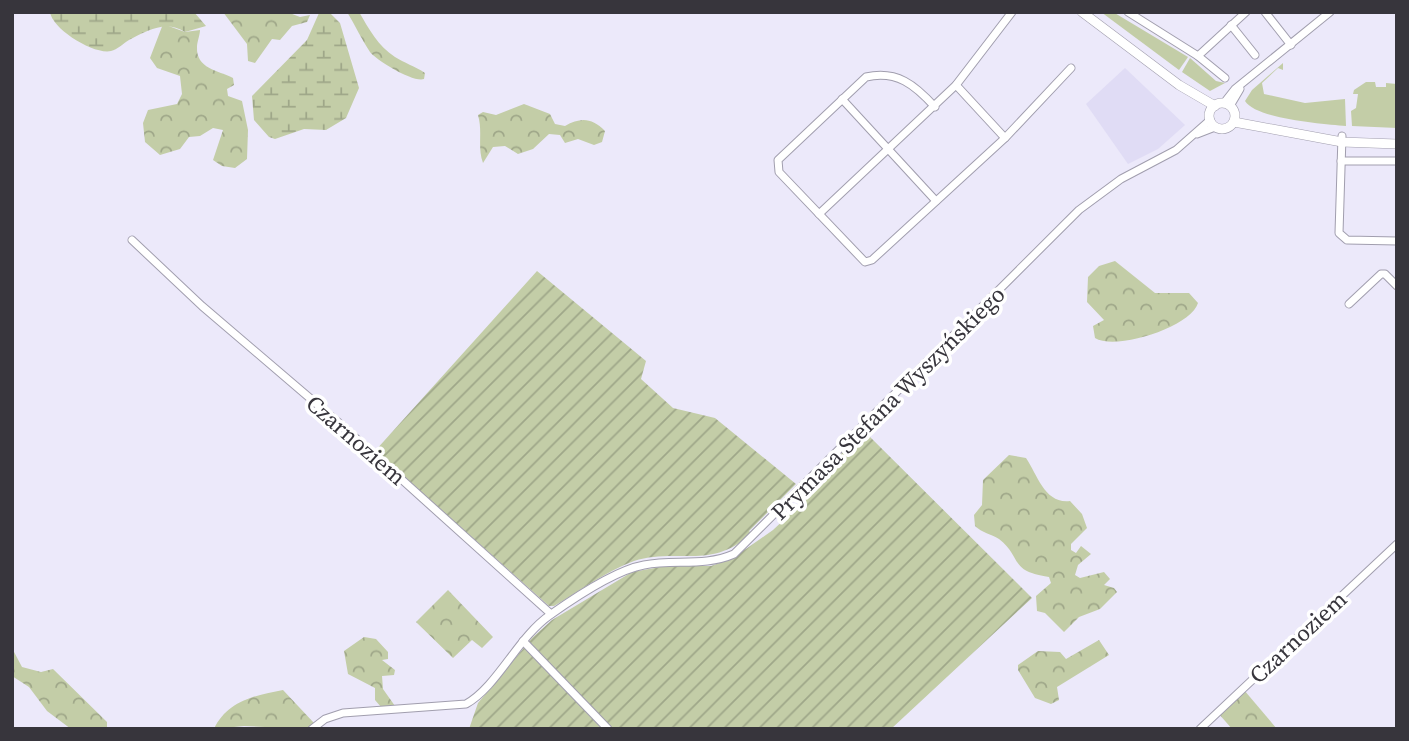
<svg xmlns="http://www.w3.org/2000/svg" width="1409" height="741" viewBox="0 0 1409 741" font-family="'Source Serif 4',serif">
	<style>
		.built { fill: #e0dcf5 }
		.grass { fill: #c3cda7 }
		.forest { fill: url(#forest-crowns) }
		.wetland { fill: url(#wetland-marsh) }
		.garden { fill: url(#garden-furrows) }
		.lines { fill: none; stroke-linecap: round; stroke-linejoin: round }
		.minor-casing { stroke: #a19eae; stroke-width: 9 }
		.major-casing { stroke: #a19eae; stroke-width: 10 }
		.minor { stroke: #fff; stroke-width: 7 }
		.major { stroke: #fff; stroke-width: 9 }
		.labels { text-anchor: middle; stroke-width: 7; stroke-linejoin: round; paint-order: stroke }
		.street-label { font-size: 23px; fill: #37353c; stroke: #fff }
	</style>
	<defs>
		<pattern id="forest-crowns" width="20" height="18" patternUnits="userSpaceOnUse" patternTransform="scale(1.75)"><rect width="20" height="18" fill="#c3cda7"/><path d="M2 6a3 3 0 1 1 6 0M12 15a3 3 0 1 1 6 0" fill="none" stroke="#9fa789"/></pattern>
		<pattern id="wetland-marsh" width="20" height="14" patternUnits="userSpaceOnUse" patternTransform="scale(1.75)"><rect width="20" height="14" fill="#c3cda7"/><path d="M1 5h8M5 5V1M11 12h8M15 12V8" fill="none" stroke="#9fa789"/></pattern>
		<pattern id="garden-furrows" width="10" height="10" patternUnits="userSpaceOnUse" patternTransform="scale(1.75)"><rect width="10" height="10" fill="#c3cda7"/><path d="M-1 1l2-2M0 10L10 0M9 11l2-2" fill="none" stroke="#9fa789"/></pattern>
	</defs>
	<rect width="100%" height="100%" fill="#ece9fa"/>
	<path class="built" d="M1125 68 1185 125 1158 149 1128 164 1086 104Z"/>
	<g class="grass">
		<path d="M1101 12H1113L1188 57 1179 70Z"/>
		<path d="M1190 58 1216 81 1225 83 1210 91 1182 72Z"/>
		<path d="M1283 63V70L1278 68 1262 83 1264 94 1305 103 1345 99 1346 126C1323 124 1256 119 1245 101L1252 90Z"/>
		<path d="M1375 82 1376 87H1386V83L1397 84V128L1352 126 1351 111 1356 108 1358 94H1353L1354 90 1366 82Z"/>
	</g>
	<g class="forest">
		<path d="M223 12H287L300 17 310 15 307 22 292 26 280 40 272 39 255 63 248 61 247 44Z"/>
		<path d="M347 12H359C369 29 378 46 395 57 404 63 415 66 425 73L424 79C414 83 377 61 370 52 362 40 355 25 347 12Z"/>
		<path d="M163 24 185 32 200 30C200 35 197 42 197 47 196 69 218 70 233 78L234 85 227 89 228 96 242 101 248 130 247 159 235 168 222 166 213 160 223 130 213 128 200 136 189 137 180 149 160 155 145 142 143 123 148 110 177 104 182 94 180 76 157 68 150 58Z"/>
		<path d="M524 104 550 114 555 124 565 126C581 117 592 118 605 131L602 142 594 145 578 139 565 143 560 135 549 134 533 149 518 154 505 146 493 147 483 163C477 147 483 132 478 115L483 112 496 115Z"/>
		<path d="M1115 261 1155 293H1189L1198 303C1191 327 1116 351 1095 338L1093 326 1104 320 1087 302 1088 277 1099 266Z"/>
		<path d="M1009 455 1026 458C1038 476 1045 504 1070 501L1082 514 1087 528 1071 544V550L1076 553 1081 546 1091 554 1078 565 1075 575 1080 578 1104 572 1110 579 1104 585 1114 588 1117 592 1100 609 1079 617 1064 632 1045 613 1037 611 1036 596 1051 583 1049 577C1008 571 1023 558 999 539 991 534 982 533 975 526L974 515 982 505 983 480Z"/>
		<path d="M448 590 493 637 482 648 472 640 453 658 416 622Z"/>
		<path d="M364 637 376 639 388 652V659L382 660 395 670 394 675 382 676 383 689 395 706 381 707 375 700V688L348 674 344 651Z"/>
		<path d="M1099 640 1109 655 1057 687 1059 700 1051 704 1035 698 1018 670V665L1038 651 1060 652 1066 659Z"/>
		<path d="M13 650 22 667 41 672 53 669 107 722V729H71L47 711 29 687 12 676Z"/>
		<path d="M283 690 314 723 308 729 244 726 214 729C227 701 256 695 283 690Z"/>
		<path d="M1244 690 1277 729H1232L1219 714Z"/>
	</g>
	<g class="wetland">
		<path d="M50 12H194L206 26 185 32C166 20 148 30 129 40 124 43 117 50 111 51 94 55 52 29 50 12Z"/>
		<path d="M329 12 340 23 359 88 346 118 326 130 304 129 275 139 269 137 254 120 252 96 307 40 319 13Z"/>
	</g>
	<g class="garden">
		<path d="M537 271 646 361 641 379 673 408 715 418 796 484 749 531 751 533C713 571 676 547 634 561 606 571 580 591 554 606H549L375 451Z"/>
		<path d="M864 431 1032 598 891 729H469L478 703 532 638 552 620 632 572 666 566H711L733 558 773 530 806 499 801 494Z"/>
	</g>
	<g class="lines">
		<defs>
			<g id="minor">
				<path d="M1128 12 1198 56"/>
				<path d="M1265 12 1291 45"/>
				<path d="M1231 25 1255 55"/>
				<path d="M1225 78 1198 56 1246 12"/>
				<path d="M956 85 1005 138"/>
				<path d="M842 99 936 201"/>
				<path d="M1224 103 1235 89 1330 12"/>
				<path d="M1230 106 1240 89"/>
				<path d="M935 107C915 85 897 70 866 77L778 160 779 172 865 262 872 260 1005 138 1071 68"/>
				<path d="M1197 134 1215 127"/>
				<path d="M1342 136 1339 233 1347 240 1397 241"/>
				<path d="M1341 161H1397"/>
				<path d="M819 214 956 85 1012 12"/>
				<path d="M132 240 202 306 339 423 551 614"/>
				<path d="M1349 304 1381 274H1385L1397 286"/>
				<path d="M523 641 608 729"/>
				<path d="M312 729 325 719 343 713 466 704C497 687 518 637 550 615 574 598 616 570 644 565 675 559 704 567 734 554L1079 210 1121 179 1176 150 1210 120"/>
				<path d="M1200 729 1397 544"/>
			</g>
			<g id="major">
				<path d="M1082 12 1179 85 1215 106"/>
				<circle cx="1222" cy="116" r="13"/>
				<path d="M1234 122 1342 142 1397 144"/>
			</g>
		</defs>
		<use href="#minor" class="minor-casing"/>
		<use href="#major" class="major-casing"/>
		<use href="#minor" class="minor"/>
		<use href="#major" class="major"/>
	</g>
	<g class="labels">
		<g class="street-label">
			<text transform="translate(888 403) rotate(-45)" y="8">Prymasa Stefana Wyszyńskiego</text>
			<text transform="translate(356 440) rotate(41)" y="8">Czarnoziem</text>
			<text transform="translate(1298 637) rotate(-43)" y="8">Czarnoziem</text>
		</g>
	</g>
	<rect width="1409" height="741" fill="none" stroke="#37353c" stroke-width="28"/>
</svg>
